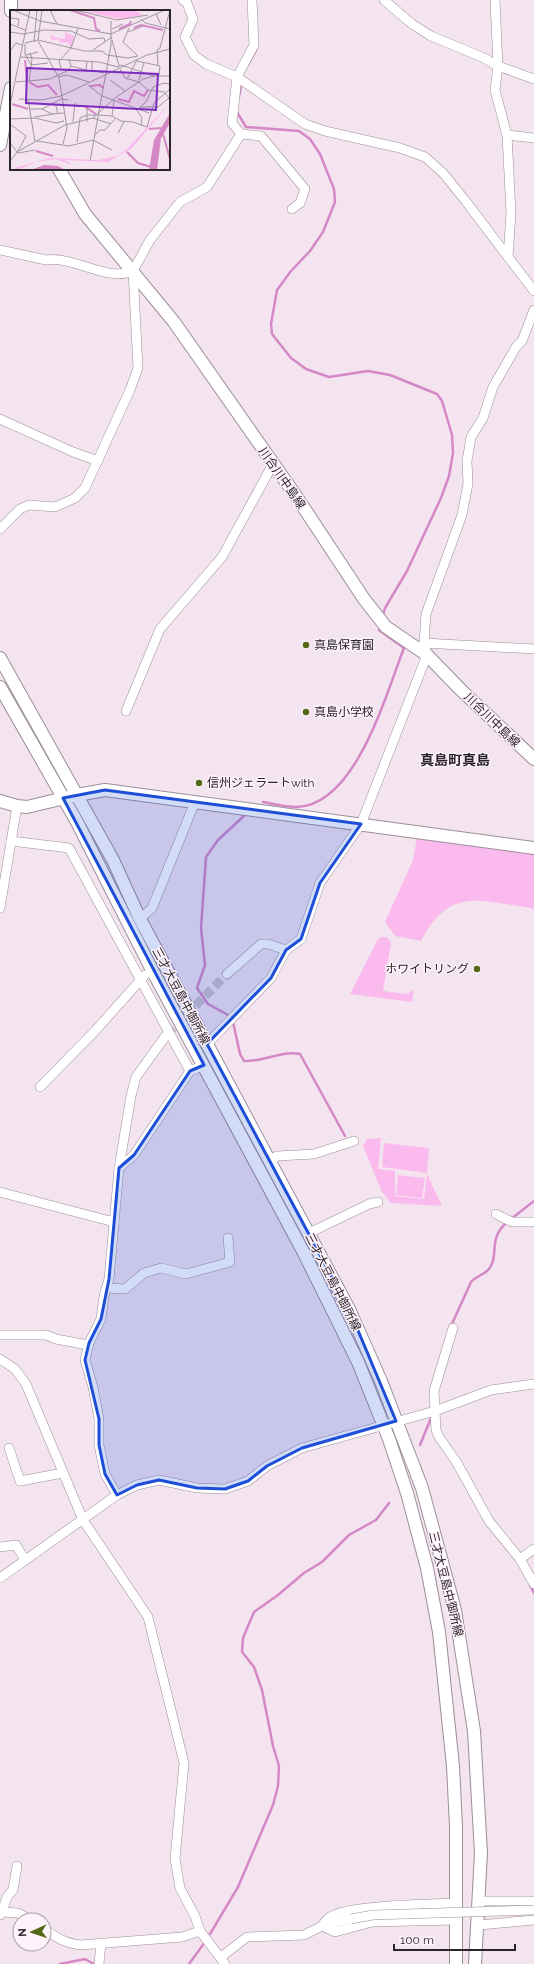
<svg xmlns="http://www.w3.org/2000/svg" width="534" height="1964" viewBox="0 0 534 1964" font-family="Raleway,'Noto Sans JP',sans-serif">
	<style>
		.green { fill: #fbbaed }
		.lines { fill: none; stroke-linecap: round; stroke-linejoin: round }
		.stream { stroke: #d587c6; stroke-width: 2.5 }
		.street-tunnel { stroke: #cbbec7; stroke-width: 9; stroke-dasharray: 9 4.5; stroke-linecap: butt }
		.street-casing { stroke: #9c8e99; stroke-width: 10 }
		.secondary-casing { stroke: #9c8e99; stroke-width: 14 }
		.street { stroke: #fff; stroke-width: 9 }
		.secondary { stroke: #fff; stroke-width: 12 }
		.street-bridge-casing { stroke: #9c8e99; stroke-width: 10; stroke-linecap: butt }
		.street-bridge { stroke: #fff; stroke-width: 9 }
		.marked { fill: #1d4ed8; fill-opacity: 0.2; stroke: #1d4ed8; stroke-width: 3; stroke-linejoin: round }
		.poi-dot { fill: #536918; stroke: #fef2fb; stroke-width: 1.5 }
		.labels { text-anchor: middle; stroke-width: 3; stroke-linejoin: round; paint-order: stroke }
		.street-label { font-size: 12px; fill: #292428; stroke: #fef2fb }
		.poi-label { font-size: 12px; fill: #292428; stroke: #fef2fb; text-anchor: start }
		.quarter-label { font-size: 14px; font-weight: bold; fill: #292428; stroke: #fef2fb }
		.inset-river { fill: none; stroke: #d587c6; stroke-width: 2 }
		.inset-road { fill: none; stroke: #a2979f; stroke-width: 1 }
		.view { fill: #7b2cbf; fill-opacity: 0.15; stroke: #7b2cbf; stroke-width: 2 }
		.inset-edge { fill: none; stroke: #292428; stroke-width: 2 }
	</style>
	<rect width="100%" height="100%" fill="#f3e4ef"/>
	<g class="green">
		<path d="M417 838 534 854V910L531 908C480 901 449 886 421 941L395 936 385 922 413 860Z"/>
		<path d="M381 937H387L391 943 383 991 407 994 414 990 412 1002 350 994 378 939Z"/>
		<path d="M381 1138 378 1169 395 1171V1196L424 1199 427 1174 442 1206 391 1203 382 1192 363 1146 367 1139Z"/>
		<path d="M384 1143 429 1148 427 1173 382 1167Z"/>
		<path d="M398 1175 425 1178 422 1198 396 1195Z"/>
	</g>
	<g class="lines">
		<g class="stream">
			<path d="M248 65 256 50"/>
			<path d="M239 97 241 86"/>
			<path d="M237 112 246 127 299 131 310 139 320 154 334 189 335 202 323 232 310 251 291 271 277 290 271 324 272 334 291 358 306 369 329 377 368 371 390 375 437 394 442 401 452 435 453 453 449 476 441 498 407 571 385 608 383 615"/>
			<path d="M263 802C274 804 286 807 297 807 356 805 386 694 404 648L379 630"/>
			<path d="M228 1015 208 1004 197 988 205 965 201 928 206 857 218 840 245 815"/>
			<path d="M233 1022 240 1054 244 1061C264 1062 282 1050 300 1054L345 1136"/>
			<path d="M511 1219 534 1201"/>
			<path d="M451 1326 471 1282C476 1276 484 1275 489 1269 500 1254 487 1240 507 1222"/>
			<path d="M420 1445 431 1418"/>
			<path d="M530 1585 534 1593"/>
			<path d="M210 1934 238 1887 273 1805 278 1786 279 1766 273 1746 262 1690 254 1667 242 1652 243 1638 254 1612 278 1595 304 1573 322 1562 349 1535 376 1520 389 1503"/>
			<path d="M60 1964 85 1959 94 1964"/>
			<path d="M189 1964 205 1942"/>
		</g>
		<path class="street-tunnel" d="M167 1034 227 974"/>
		<defs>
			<g id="street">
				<path d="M183 0 187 3 193 19 185 37 194 55 206 64 237 77 305 124 325 131 400 148 425 157 443 173 464 199 534 291"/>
				<path d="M384 0 412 24 431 36 482 57 498 66 534 79"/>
				<path d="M495 0 498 66 495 90 507 135 511 213 508 257"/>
				<path d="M241 134 261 136 305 189 300 203 292 209"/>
				<path d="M507 135 534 138"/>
				<path d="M0 250 46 260C75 256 106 282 133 271"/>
				<path d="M0 419 73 452 98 461"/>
				<path d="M0 529 20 509 29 505 55 507 75 498 85 488 130 390 138 368 133 271 150 240 180 202 207 187 241 134 232 123 237 77 254 45 252 0"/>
				<path d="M424 643 534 649"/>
				<path d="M126 711 160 629 222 557 273 464"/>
				<path d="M11 841 69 848 190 1071"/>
				<path d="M0 908 17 806"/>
				<path d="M140 919 152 908 195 802"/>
				<path d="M227 974 261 944H268L286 950"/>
				<path d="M207 1044 271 978 286 950 301 939 320 883 361 824 427 655 424 643 426 614 462 515 468 484 467 461 471 437 483 418 493 387 516 347 522 341 534 310"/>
				<path d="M40 1087 95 1031 145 975"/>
				<path d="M270 1160 277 1156 314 1154 354 1141"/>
				<path d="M119 1168 134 1155 190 1071 204 1065"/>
				<path d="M0 1192 114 1222"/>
				<path d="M496 1214 512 1222H534"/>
				<path d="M309 1233 369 1204 378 1202"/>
				<path d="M107 1288 125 1289 144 1273 161 1268 186 1274 230 1262 228 1238"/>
				<path d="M453 1328 434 1391 436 1430 439 1437 457 1463 489 1521 520 1559 534 1584"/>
				<path d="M0 1335H46L56 1339 88 1345"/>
				<path d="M0 1359 15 1369 26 1384 83 1520 148 1617 184 1763 175 1859 180 1888 195 1916 200 1931 225 1964"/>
				<path d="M9 1448 20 1481 63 1473"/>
				<path d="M117 1495 105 1474 99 1445V1419L93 1387 85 1360 89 1343 101 1319 104 1296 109 1279 119 1168 131 1096 136 1077 167 1034"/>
				<path d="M0 1547 16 1545 25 1560"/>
				<path d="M520 1559 534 1549"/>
				<path d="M0 1578 117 1495 137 1485 159 1480 197 1488 225 1489 248 1481 267 1466 302 1448 435 1411 491 1390 534 1384"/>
				<path d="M480 1901H534"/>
				<path d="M2 1912 7 1897 13 1890 17 1866"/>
				<path d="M0 1915 2 1912 18 1913 31 1920"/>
				<path d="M479 1925 534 1920"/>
				<path d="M322 1926C324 1923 327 1919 330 1917 347 1905 431 1904 456 1903"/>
				<path d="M322 1926 335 1932 372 1922 455 1920"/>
				<path d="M44 1928C56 1938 65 1943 81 1945L182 1937 200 1931"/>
				<path d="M221 1957 247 1937 304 1935 322 1926 351 1919"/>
				<path d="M99 1964 101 1943"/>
			</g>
			<g id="secondary">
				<path d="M11 0V11"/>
				<path d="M0 145 11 88"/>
				<path d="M59 169 85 214 174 322 296 496 364 599 386 627 427 655 461 690 534 759"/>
				<path d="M0 658 113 860 140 919 349 1309 381 1381 422 1488 455 1610 474 1731 481 1853 475 1964"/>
				<path d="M0 687 77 822 152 970 304 1253 358 1362 389 1439 407 1493 427 1568 439 1632 453 1766 456 1827V1964"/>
				<path d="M0 801 17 806 27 807 77 795 105 790 534 848"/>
			</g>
		</defs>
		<use href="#street" class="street-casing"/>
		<use href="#secondary" class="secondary-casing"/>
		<use href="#street" class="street"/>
		<use href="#secondary" class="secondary"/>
		<defs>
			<path id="street-bridge" d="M351 1919 373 1915 534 1910"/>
		</defs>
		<use href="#street-bridge" class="street-bridge-casing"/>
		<use href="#street-bridge" class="street-bridge"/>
	</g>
	<path class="marked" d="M105 790 361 824 320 883 301 939 286 950 271 978 207 1044 349 1309 396 1421 302 1448 267 1466 248 1481 225 1489 197 1488 159 1480 137 1485 117 1495 105 1474 99 1445V1419L85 1360 89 1343 101 1319 109 1279 119 1168 134 1155 190 1071 204 1065 63 798Z"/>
	<g class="poi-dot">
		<circle cx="306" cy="645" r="4"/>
		<circle cx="306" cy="712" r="4"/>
		<circle cx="199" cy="783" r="4"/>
		<circle cx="477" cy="969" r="4"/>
	</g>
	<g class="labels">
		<g class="street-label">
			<text transform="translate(282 478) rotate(55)" y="4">川合川中島線</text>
			<text transform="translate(492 720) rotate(44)" y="4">川合川中島線</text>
			<text transform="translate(181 996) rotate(62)" y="4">三才大豆島中御所線</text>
			<text transform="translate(333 1282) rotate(63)" y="4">三才大豆島中御所線</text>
			<text transform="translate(446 1584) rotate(76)" y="4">三才大豆島中御所線</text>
		</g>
		<g class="poi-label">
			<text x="314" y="649">真島保育園</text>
			<text x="314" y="716">真島小学校</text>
			<text x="207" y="787">信州ジェラートwith</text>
			<text x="469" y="973" text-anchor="end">ホワイトリング</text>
		</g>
		<g class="quarter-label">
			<text x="455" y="765">真島町真島</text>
		</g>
	</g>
	<g transform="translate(10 10)">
		<rect width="160" height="160" fill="#f3e4ef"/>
		<path d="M69 0H125L133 5 110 9ZM55 22 64 26 61 37 57 32 49 33 50 29 42 30 41 27 42 24 43 27 55 29ZM160 93 122 138 98 152 54 150 61 153 60 154 45 149 26 152 8 160 4 158 40 148 88 150 107 146 116 140Z" fill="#fbbaed"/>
		<path d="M160 103V113L151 128 147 160H139L144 130ZM34 155 48 156 55 160H21Z" fill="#d587c6"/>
		<path class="inset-river" d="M60 0 84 8 86 19 90 21M124 18 131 15 153 20M109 19 120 14 121 11M15 50 17 70M19 72 28 77 38 75 47 85M80 76 90 75 93 78M108 89 119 92 124 81 134 86 138 80M2 94 18 99M66 96H74L86 104M139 119 151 118M153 124 160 149M26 141 43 146M117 142 128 153 141 157"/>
		<path class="inset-road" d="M3 0 30 11 101 24 155 0M40 0 47 14M65 0 107 10 138 5M146 4 151 15M1 8 9 9 8 16M131 9 135 13 160 19M0 14 15 20M119 18 113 32 128 46M102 19 113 14M0 22 14 24 34 20 61 21 79 29 94 28 95 32M118 22 133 16M28 30 32 0M102 30 109 56M28 31 49 68 57 118 53 134M24 32 27 0M15 33 28 30 74 41H92L97 45 118 48 128 46M15 34V44L21 55 38 53M83 40 102 27M0 41 6 33 12 35M16 45 28 42M10 47 89 52 108 57 111 55 144 66H160M127 51 150 56 149 65M82 52V60L94 63M148 55 147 40 150 38 160 0M61 56 76 60 77 52M51 58 49 51 61 38 68 18M110 59 115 68 129 72 138 80 154 82 159 88 148 97H129M48 67 57 65 79 72M117 69 127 50M100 70 115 81M129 70 134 52M19 71 22 49 20 43M6 72 40 69 57 61 61 56 59 49M78 75 92 86 139 103M9 89 31 90 51 86 137 45 160 39M18 89 25 132M42 93 46 96 48 104M0 95 20 0M130 97 136 92 143 77 154 73 160 74M77 98V105H87M19 99H32L51 89 58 90M32 99 42 104 54 103M126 99 132 108 131 116M88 105 102 106 111 111 123 112 137 117 144 93 160 79M102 106 104 90M25 107 43 104M83 108 101 114M0 109 25 108 46 113 54 111M63 112 65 93M0 114 16 126 8 141M108 123 114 112M84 126 90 120H95L105 109M27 131 59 136 83 130 102 140M67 132 70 108 77 105V112M0 133 8 143 25 140M0 151 7 142 55 115 83 108 105 88 133 69 144 66M80 151 101 35V11"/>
		<path class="view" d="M17 58 148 64 146 100 16 93Z"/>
		<rect width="160" height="160" class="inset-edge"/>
	</g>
	<g transform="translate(32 1932) rotate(267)"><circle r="19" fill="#fef2fb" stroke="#a9a0a7"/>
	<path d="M0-3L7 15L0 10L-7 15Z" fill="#536918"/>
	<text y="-6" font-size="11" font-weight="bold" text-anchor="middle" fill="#292428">N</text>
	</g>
	<path d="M394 1944v6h121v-6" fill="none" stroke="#292428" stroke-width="2"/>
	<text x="400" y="1944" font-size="12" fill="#292428" stroke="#fef2fb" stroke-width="3" paint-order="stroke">100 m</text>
</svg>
